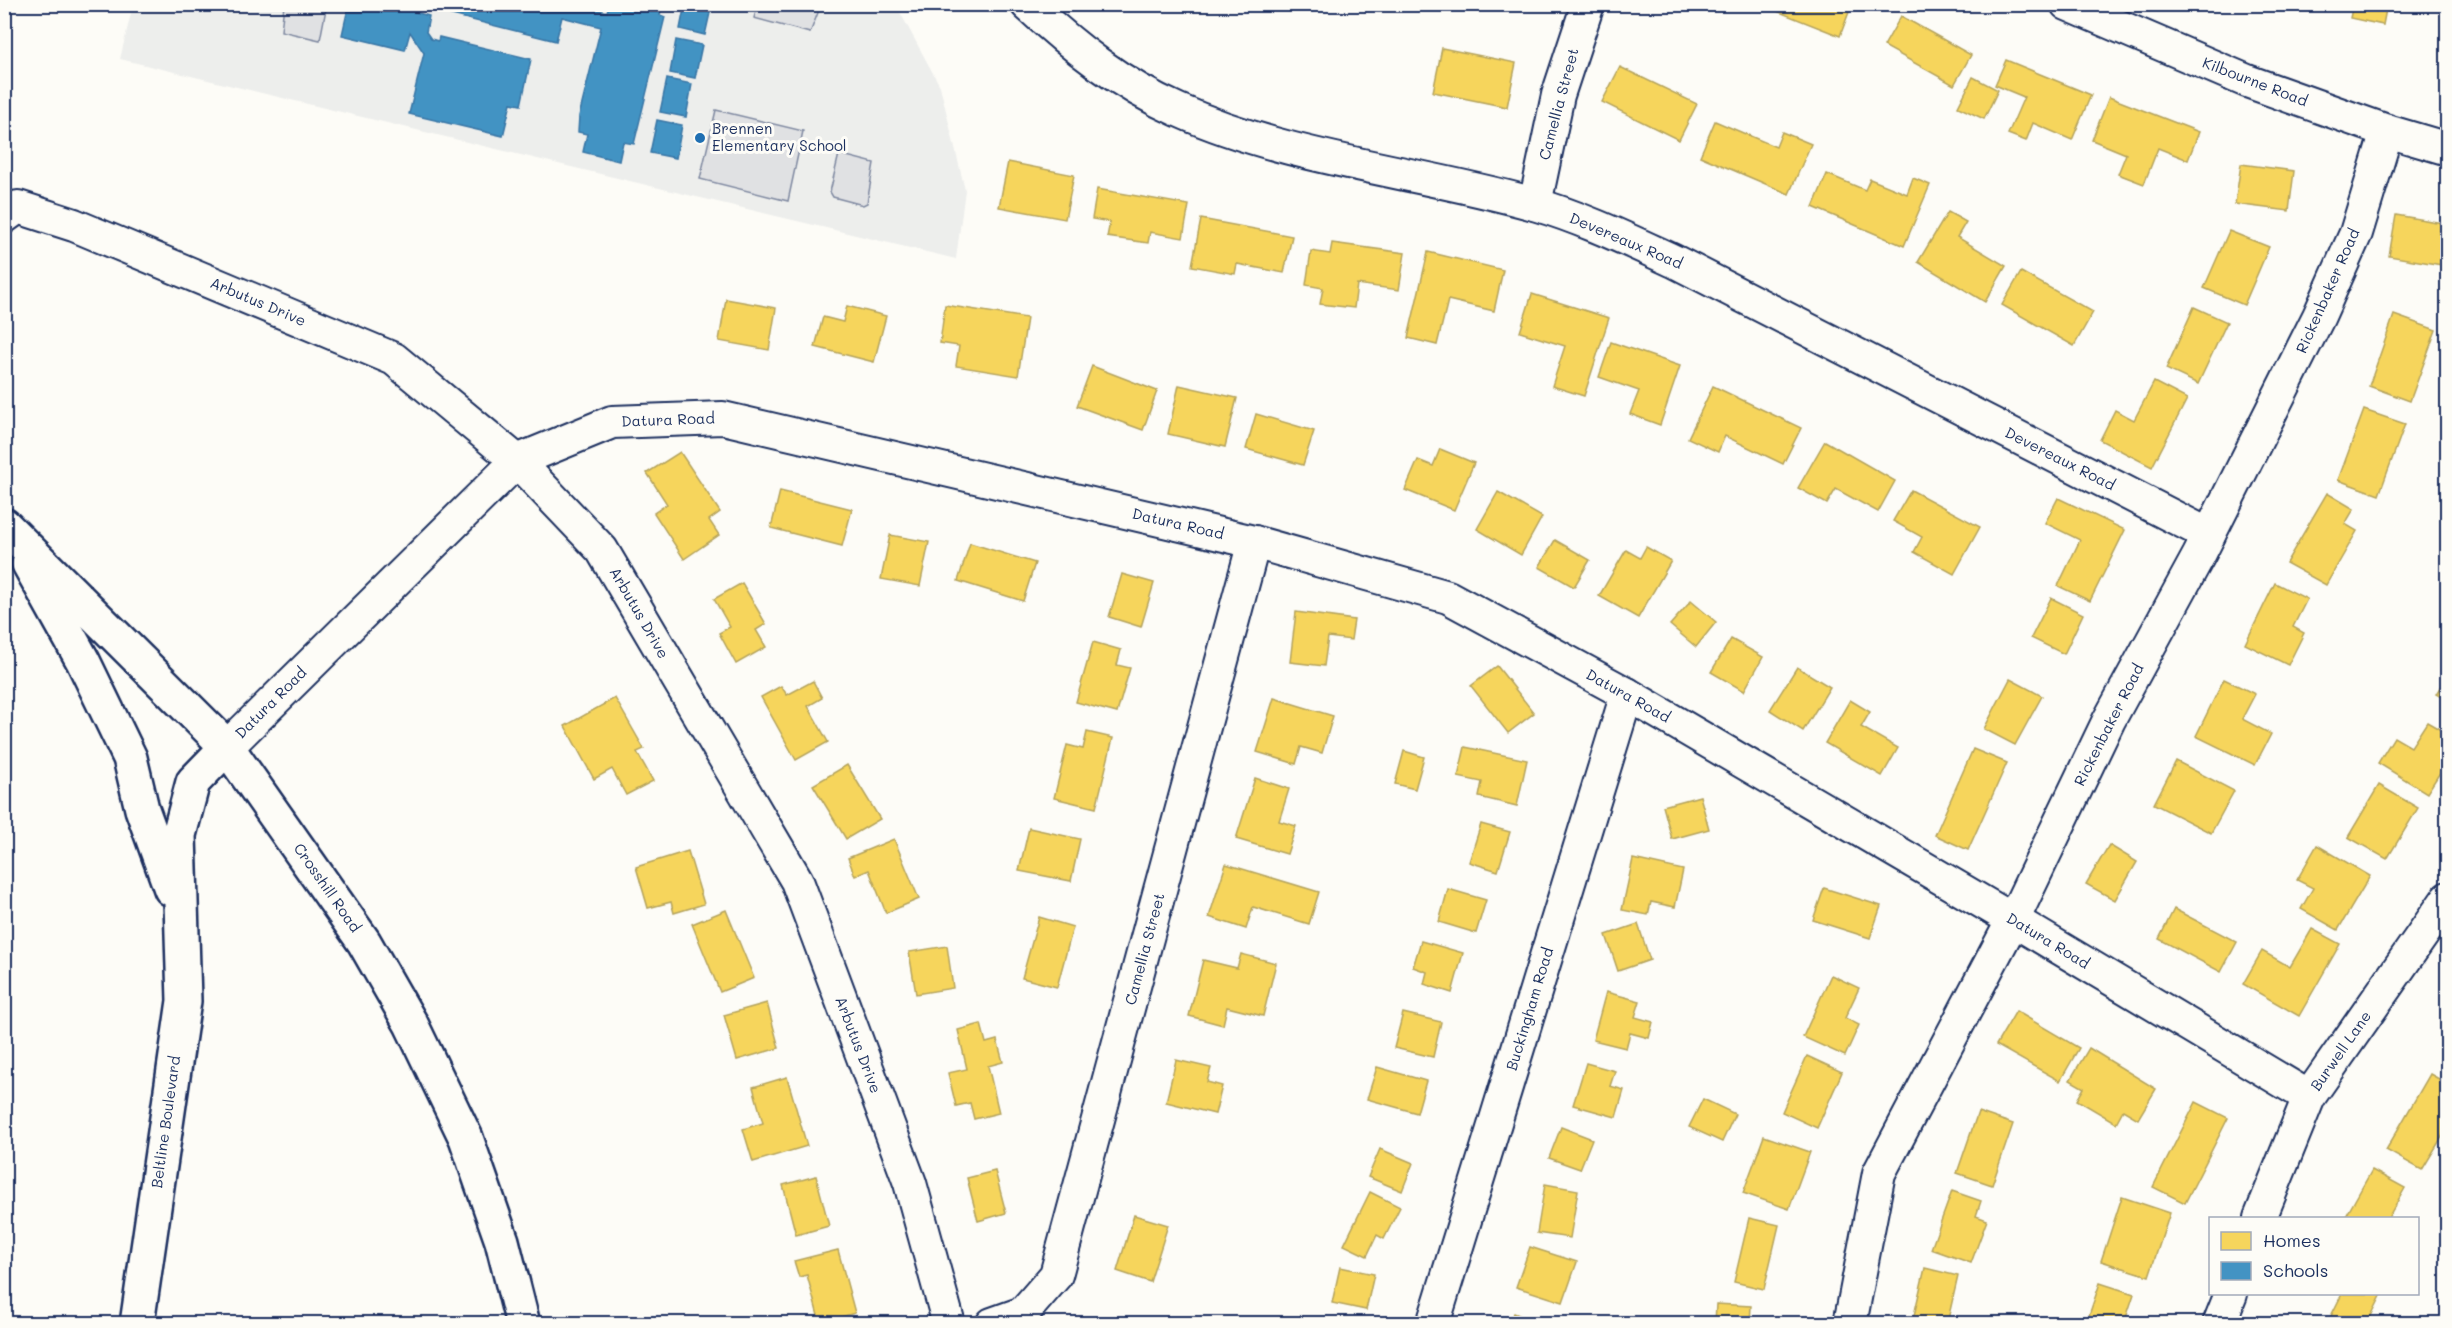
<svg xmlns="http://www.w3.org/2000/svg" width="2452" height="1328" viewBox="0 0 2452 1328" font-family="Mali,sans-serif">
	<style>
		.built { fill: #edeeec }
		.green { fill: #e0e1e3; stroke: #7e88a0; stroke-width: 1.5 }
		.homes { fill: #f6d55c; stroke: #b4a35d; stroke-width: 1.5 }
		.schools { fill: #4393c3; stroke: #3775a5; stroke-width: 1.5 }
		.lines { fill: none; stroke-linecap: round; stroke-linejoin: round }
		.minor-casing { stroke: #1b2f5e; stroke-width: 36 }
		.major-casing { stroke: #1b2f5e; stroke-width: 38 }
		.minor { stroke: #fdfcf7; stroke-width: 32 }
		.major { stroke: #fdfcf7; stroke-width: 33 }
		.poi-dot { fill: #1f6fb2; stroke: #fdfcf7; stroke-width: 2 }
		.labels { text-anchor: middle; stroke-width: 6; stroke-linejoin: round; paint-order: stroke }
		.street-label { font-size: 15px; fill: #1b2f5e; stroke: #fdfcf7 }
		.poi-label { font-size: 15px; fill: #1b2f5e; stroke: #fdfcf7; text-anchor: start }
	</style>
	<rect width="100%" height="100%" fill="#fdfcf7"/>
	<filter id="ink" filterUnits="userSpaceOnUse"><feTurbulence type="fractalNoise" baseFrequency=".0167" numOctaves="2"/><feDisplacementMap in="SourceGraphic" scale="12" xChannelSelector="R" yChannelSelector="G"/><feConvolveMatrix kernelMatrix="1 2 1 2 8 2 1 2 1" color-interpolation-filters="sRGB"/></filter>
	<g filter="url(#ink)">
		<path class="built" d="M133 5H896L940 86 965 190 956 259 120 59Z"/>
		<g class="green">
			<path d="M284 5H317L326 9 320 40 281 31Z"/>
			<path d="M758 5V4L821 5 810 33 754 18Z"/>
			<path d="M716 110 803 131 788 201 700 179Z"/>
			<path d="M839 154 874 163 867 203 863 205 833 197 830 192Z"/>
		</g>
		<g class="homes">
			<path d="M1759 4H1852L1840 36Z"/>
			<path d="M2353 4H2387L2383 25 2350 18Z"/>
			<path d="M1901 16 1971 55 1954 85 1884 46Z"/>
			<path d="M1442 48 1516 63 1507 107 1433 92Z"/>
			<path d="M2006 60 2091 95 2072 140 2033 123 2026 141 2008 134 2024 97 1995 85Z"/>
			<path d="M1620 67 1697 104 1679 140 1602 102Z"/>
			<path d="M1973 77 1998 90 1984 119 1958 107Z"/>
			<path d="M2109 97 2199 132 2188 160 2158 148 2144 184 2118 174 2126 154 2092 140Z"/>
			<path d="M1715 121 1776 147 1782 132 1811 144 1789 194 1700 156Z"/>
			<path d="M1008 162 1074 175 1065 219 999 207Z"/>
			<path d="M2241 164 2294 171 2289 211 2235 204Z"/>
			<path d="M1827 174 1865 190 1870 179 1907 194 1913 178 1930 185 1904 246 1813 207Z"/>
			<path d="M1097 189 1189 205 1183 238 1150 232 1148 243 1107 237 1110 222 1092 219Z"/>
			<path d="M1948 212 1966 222 1957 237 2006 266 1985 302 1918 262Z"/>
			<path d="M2396 215 2448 224V266L2389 256Z"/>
			<path d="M1201 219 1292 236 1284 273 1237 264 1235 274 1192 266Z"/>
			<path d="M2229 231 2269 247 2244 305 2204 288Z"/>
			<path d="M1332 243 1405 253 1399 290 1357 284 1354 308 1320 304 1323 288 1306 285 1311 251 1330 254Z"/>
			<path d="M1428 252 1503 270 1494 311 1448 300 1437 345 1408 338Z"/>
			<path d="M2021 272 2093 312 2074 346 2002 305Z"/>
			<path d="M1532 294 1609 318 1584 396 1552 386 1565 346 1520 332Z"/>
			<path d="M726 299 776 308 769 350 719 341Z"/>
			<path d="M945 305 1027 318 1018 376 956 366 959 346 940 343Z"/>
			<path d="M847 306 886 316 874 362 815 347 823 317 843 322Z"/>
			<path d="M2194 307 2227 322 2198 384 2166 369Z"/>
			<path d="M2394 315 2436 330 2410 401 2369 386Z"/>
			<path d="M1611 342 1680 366 1660 425 1630 414 1639 391 1599 377Z"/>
			<path d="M1092 366 1157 391 1143 430 1077 406Z"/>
			<path d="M2154 382 2187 399 2152 467 2100 440 2115 410 2134 420Z"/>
			<path d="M1179 385 1237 398 1225 447 1168 434Z"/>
			<path d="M1713 386 1801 428 1783 464 1725 436 1718 452 1688 438Z"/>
			<path d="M2364 410 2405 424 2379 495 2338 480Z"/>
			<path d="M1256 414 1314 431 1303 465 1246 449Z"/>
			<path d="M1825 441 1895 481 1878 512 1836 489 1827 504 1798 488Z"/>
			<path d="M1440 449 1474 463 1454 510 1405 490 1418 460 1433 466Z"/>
			<path d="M680 452 720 512 709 520 719 535 684 559 654 513 667 504 647 473Z"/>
			<path d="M1911 490 1980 527 1954 574 1914 552 1922 537 1893 521Z"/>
			<path d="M780 491 852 509 842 546 771 528Z"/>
			<path d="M1498 492 1542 517 1521 555 1477 529Z"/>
			<path d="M2327 493 2354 509 2345 524 2357 531 2326 585 2286 563Z"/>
			<path d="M2058 498 2125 530 2090 601 2058 586 2080 540 2045 523Z"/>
			<path d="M890 535 929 542 920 586 881 579Z"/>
			<path d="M1555 540 1590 560 1574 587 1539 567Z"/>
			<path d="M970 543 1035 563 1023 601 958 581Z"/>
			<path d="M1646 547 1671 561 1638 618 1599 596 1626 550 1640 558Z"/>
			<path d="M1122 574 1154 583 1141 627 1109 617Z"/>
			<path d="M742 583 766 624 756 630 766 647 736 664 719 633 730 627 714 599Z"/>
			<path d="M2275 583 2307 599 2293 627 2304 633 2288 665 2245 644Z"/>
			<path d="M2051 598 2083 614 2064 654 2031 638Z"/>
			<path d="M1691 601 1716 622 1696 647 1670 625Z"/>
			<path d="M1296 612 1354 620 1351 640 1328 637 1324 666 1290 662Z"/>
			<path d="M1731 639 1763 657 1744 691 1711 672Z"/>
			<path d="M1093 642 1121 650 1117 665 1130 668 1117 713 1076 702Z"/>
			<path d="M1497 666 1534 713 1508 733 1471 686Z"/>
			<path d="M1797 667 1830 687 1803 731 1770 710Z"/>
			<path d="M2448 674V701L2436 694Z"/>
			<path d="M2010 679 2042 696 2015 745 1984 729Z"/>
			<path d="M2224 679 2255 694 2242 719 2271 734 2255 765 2196 736Z"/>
			<path d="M813 681 822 698 808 706 828 742 796 760 761 697 781 686 787 695Z"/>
			<path d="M615 698 644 749 637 752 653 781 626 795 612 769 594 779 565 726Z"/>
			<path d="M1274 698 1333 716 1322 753 1301 747 1296 764 1257 752Z"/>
			<path d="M1850 700 1870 712 1861 727 1898 748 1882 776 1825 743Z"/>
			<path d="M2427 722 2448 734V760L2427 793 2378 763 2394 737 2411 747Z"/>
			<path d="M1087 732 1113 738 1096 808 1054 798 1067 745 1083 749Z"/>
			<path d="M1465 747 1527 760 1517 806 1479 797 1482 782 1458 777Z"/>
			<path d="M1973 749 2007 763 1968 850 1935 835Z"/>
			<path d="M1404 751 1424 757 1415 789 1395 784Z"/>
			<path d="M2176 761 2234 791 2211 833 2154 804Z"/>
			<path d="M847 765 880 819 846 839 813 785Z"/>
			<path d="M1255 778 1289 789 1279 821 1296 826 1287 854 1236 839Z"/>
			<path d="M2379 785 2418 808 2387 859 2348 837Z"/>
			<path d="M1700 796 1709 829 1672 839 1663 806Z"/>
			<path d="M1481 824 1510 832 1498 871 1469 862Z"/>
			<path d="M1029 828 1080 839 1071 881 1019 871Z"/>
			<path d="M894 839 919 899 886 913 869 870 855 876 848 858Z"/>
			<path d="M2109 845 2137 862 2115 900 2086 884Z"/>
			<path d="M2317 845 2370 876 2338 930 2301 909 2313 888 2297 880Z"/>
			<path d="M688 851 704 904 674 913 671 902 648 908 636 867Z"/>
			<path d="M1633 859 1683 870 1675 907 1651 902 1648 915 1622 910Z"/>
			<path d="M1226 864 1319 892 1309 924 1253 907 1246 929 1209 917Z"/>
			<path d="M1824 888 1881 906 1870 938 1813 920Z"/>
			<path d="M1448 889 1486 900 1476 933 1439 922Z"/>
			<path d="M2174 909 2237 942 2221 972 2159 939Z"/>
			<path d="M726 910 754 978 720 992 692 924Z"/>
			<path d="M1039 917 1073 927 1057 987 1022 978Z"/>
			<path d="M1638 924 1650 960 1618 971 1606 935Z"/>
			<path d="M2312 929 2340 944 2299 1016 2243 984 2262 951 2290 967Z"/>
			<path d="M1421 941 1463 953 1452 993 1424 984 1427 972 1413 967Z"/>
			<path d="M947 946 953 988 916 994 909 952Z"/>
			<path d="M1241 954 1276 963 1263 1016 1227 1007 1223 1025 1189 1016 1203 960 1237 968Z"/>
			<path d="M1831 975 1859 988 1845 1018 1859 1025 1845 1056 1803 1037Z"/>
			<path d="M1606 992 1640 1001 1635 1017 1653 1022 1649 1038 1630 1033 1626 1048 1593 1040Z"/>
			<path d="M767 1003 779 1048 737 1060 724 1015Z"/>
			<path d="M2016 1011 2079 1048 2060 1081 1996 1045Z"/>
			<path d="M1403 1013 1441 1022 1433 1057 1394 1048Z"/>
			<path d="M981 1024 986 1043 997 1040 1003 1062 988 1066 999 1113 974 1119 970 1103 956 1106 948 1073 967 1069 958 1030Z"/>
			<path d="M2089 1048 2156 1089 2138 1119 2123 1110 2116 1123 2077 1100 2084 1088 2070 1080Z"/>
			<path d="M1807 1056 1842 1072 1817 1128 1782 1112Z"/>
			<path d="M1176 1060 1211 1068 1207 1082 1222 1086 1215 1114 1166 1102Z"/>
			<path d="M1586 1063 1615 1071 1610 1086 1624 1090 1616 1117 1573 1105Z"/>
			<path d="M1377 1067 1426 1081 1417 1113 1367 1099Z"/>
			<path d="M2430 1074 2448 1084V1127L2422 1170 2386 1150Z"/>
			<path d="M787 1077 807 1146 753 1162 743 1129 763 1123 753 1087Z"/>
			<path d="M1703 1099 1735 1114 1722 1142 1689 1127Z"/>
			<path d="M2196 1102 2228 1118 2185 1203 2153 1187Z"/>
			<path d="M1978 1112 2013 1124 1992 1185 1957 1173Z"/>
			<path d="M1561 1127 1592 1139 1580 1169 1549 1158Z"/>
			<path d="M1764 1136 1810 1152 1789 1209 1743 1193Z"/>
			<path d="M1380 1149 1413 1163 1402 1191 1368 1177Z"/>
			<path d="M2372 1170 2405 1188 2388 1218H2345Z"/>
			<path d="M995 1171 1006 1213 978 1221 967 1178Z"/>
			<path d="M816 1176 829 1226 796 1235 783 1185Z"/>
			<path d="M1545 1184 1578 1190 1570 1238 1537 1233Z"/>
			<path d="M1952 1191 1981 1201 1976 1216 1987 1220 1971 1263 1931 1249Z"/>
			<path d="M1370 1192 1400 1207 1384 1239 1377 1235 1367 1256 1344 1245Z"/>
			<path d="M2122 1197 2170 1213 2149 1276 2101 1261Z"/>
			<path d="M1134 1215 1168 1225 1150 1282 1117 1271Z"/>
			<path d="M1749 1218 1779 1225 1764 1289 1734 1282Z"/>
			<path d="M1530 1247 1577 1262 1563 1302 1516 1287Z"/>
			<path d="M838 1250 855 1313 820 1323 807 1275 799 1277 794 1261Z"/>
			<path d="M1340 1267 1374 1274 1366 1310 1332 1303Z"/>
			<path d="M1925 1268 1958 1276 1947 1324H1912Z"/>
			<path d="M2100 1283 2134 1294 2124 1324H2086Z"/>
			<path d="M2342 1294H2382L2367 1324H2327Z"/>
			<path d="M1716 1304 1751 1306 1750 1324H1715Z"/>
			<path d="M1514 1313 1540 1324H1510Z"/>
		</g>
		<g class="schools">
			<path d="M349 4H576L607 12 609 4H662L660 15 665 17 634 144 623 142 619 161 583 152 587 134 578 132 579 116 601 27 562 17 556 41 416 6 415 12 429 16 426 32 431 39 438 41 439 37 531 59 521 105 511 103 503 136 409 114 424 53 410 32 405 50 342 35Z"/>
			<path d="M685 4H712L705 35 680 29Z"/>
			<path d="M676 40 702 45 695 78 670 73Z"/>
			<path d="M667 79 692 84 686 117 660 112Z"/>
			<path d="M657 120 682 125 676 158 650 153Z"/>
		</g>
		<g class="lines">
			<defs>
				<g id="minor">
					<path d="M1027 4C1072 46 1121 85 1178 110 1290 160 1417 171 1534 204 1583 218 1630 241 1676 262L2209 535"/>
					<path d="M2067 4 2247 81 2387 131 2448 149"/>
					<path d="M1535 204 1558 95 1588 4"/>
					<path d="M4 217 18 207 74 225 394 359 517 461 602 550 797 881 910 1183 949 1324"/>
					<path d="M227 747 517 461 612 422 723 418 1254 542 1448 597 1627 694 2013 920 2309 1097"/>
					<path d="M2260 1218 2309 1097 2448 898"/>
					<path d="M992 1324 1023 1313 1056 1275 1254 542"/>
					<path d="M1433 1324 1627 694"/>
					<path d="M1850 1324 1879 1173 2013 920 2109 720 2199 555 2319 316 2356 233 2387 131"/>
					<path d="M2219 1324 2231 1294"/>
				</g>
				<g id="major">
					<path d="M4 525 227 747 364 942 411 1024 466 1138 502 1241 523 1324"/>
					<path d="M29 564 83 661 130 758 142 809 171 889"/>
					<path d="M137 1324 184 1001 179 835 193 782 227 747"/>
				</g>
			</defs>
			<use href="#minor" class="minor-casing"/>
			<use href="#major" class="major-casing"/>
			<use href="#minor" class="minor"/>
			<use href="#major" class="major"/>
		</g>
	</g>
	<circle class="poi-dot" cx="700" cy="138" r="6"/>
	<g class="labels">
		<g class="street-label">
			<text transform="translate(2255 82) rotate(21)" y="5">Kilbourne Road</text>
			<text transform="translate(1559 104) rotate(-75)" y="5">Camellia Street</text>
			<text transform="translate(1626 241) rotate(23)" y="5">Devereaux Road</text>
			<text transform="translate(2328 291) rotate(-66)" y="5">Rickenbaker Road</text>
			<text transform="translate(258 302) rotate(23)" y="5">Arbutus Drive</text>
			<text transform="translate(668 420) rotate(-2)" y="5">Datura Road</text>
			<text transform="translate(2060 459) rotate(27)" y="5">Devereaux Road</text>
			<text transform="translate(1178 524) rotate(13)" y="5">Datura Road</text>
			<text transform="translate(639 613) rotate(60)" y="5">Arbutus Drive</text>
			<text transform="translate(1628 696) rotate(29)" y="5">Datura Road</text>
			<text transform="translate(271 703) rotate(-45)" y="5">Datura Road</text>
			<text transform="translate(2109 725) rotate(-63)" y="5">Rickenbaker Road</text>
			<text transform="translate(327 888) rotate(55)" y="5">Crosshill Road</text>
			<text transform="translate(2048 941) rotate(31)" y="5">Datura Road</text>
			<text transform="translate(1145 949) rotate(-75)" y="5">Camellia Street</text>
			<text transform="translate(1530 1009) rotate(-73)" y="5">Buckingham Road</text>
			<text transform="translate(858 1045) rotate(69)" y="5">Arbutus Drive</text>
			<text transform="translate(2341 1051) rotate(-55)" y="5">Burwell Lane</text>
			<text transform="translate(166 1122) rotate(-82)" y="5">Beltline Boulevard</text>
		</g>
		<g class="poi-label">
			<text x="712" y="134">Brennen<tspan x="712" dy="17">Elementary School</tspan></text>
		</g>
	</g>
	<rect width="2452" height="1328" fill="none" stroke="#fdfcf7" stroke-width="24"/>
	<rect x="12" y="12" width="2428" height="1304" fill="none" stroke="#1b2f5e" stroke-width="2" filter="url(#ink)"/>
	<rect x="2209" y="1217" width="210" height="78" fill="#fdfcf7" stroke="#a3aaba" stroke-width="1.5"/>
	<rect x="2221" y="1232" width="30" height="18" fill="#f6d55c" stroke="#a3aaba" stroke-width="1.5"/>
	<text x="2263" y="1247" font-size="18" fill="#1b2f5e">Homes</text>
	<rect x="2221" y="1262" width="30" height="18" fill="#4393c3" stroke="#a3aaba" stroke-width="1.5"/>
	<text x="2263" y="1277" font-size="18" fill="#1b2f5e">Schools</text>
</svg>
